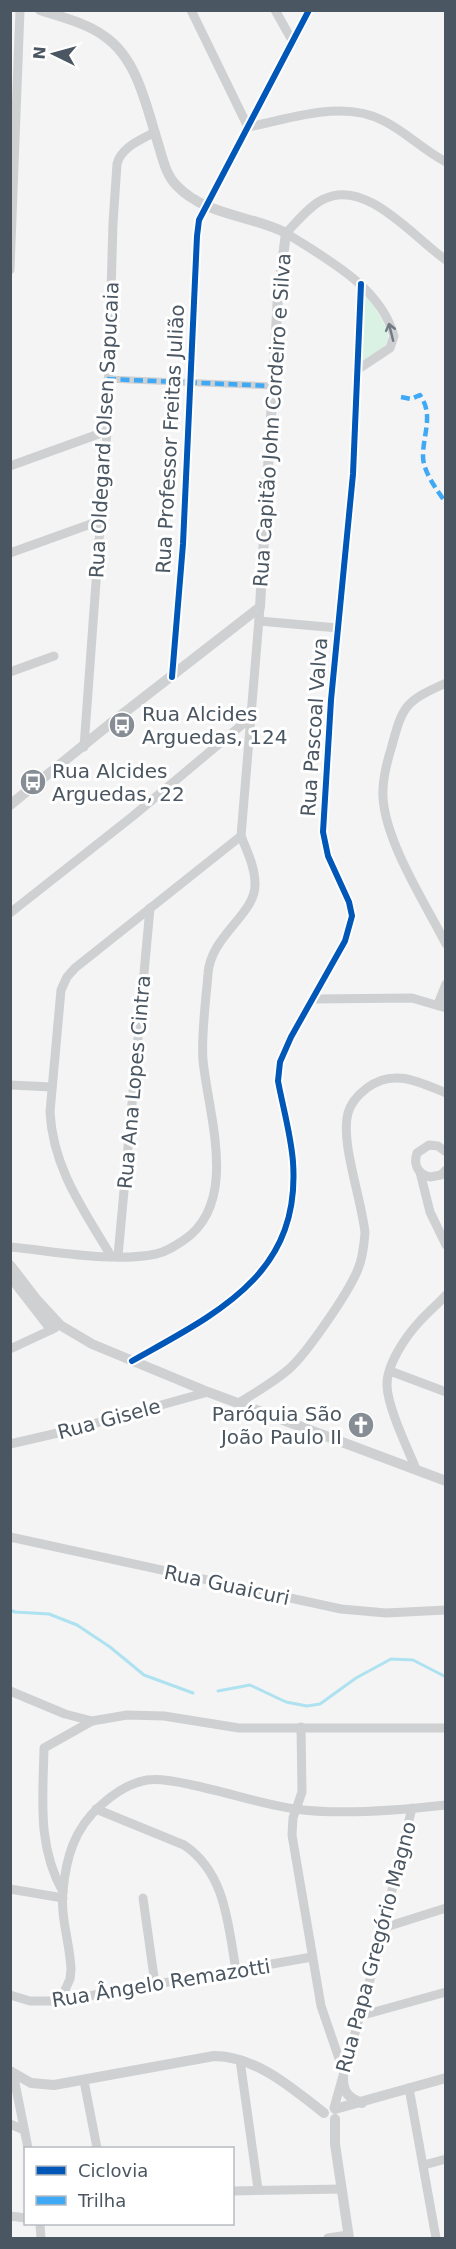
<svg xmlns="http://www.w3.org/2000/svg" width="456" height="2249" viewBox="0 0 456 2249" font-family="'DejaVu Sans',sans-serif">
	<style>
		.green { fill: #d9f2e3 }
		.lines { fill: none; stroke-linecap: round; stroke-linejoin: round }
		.stream { stroke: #aee2f0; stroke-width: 3 }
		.pedestrian { stroke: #ced0d2; stroke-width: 7 }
		.minor { stroke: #ced0d2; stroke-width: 9 }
		.tertiary { stroke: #ced0d2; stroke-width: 10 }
		.quiet { stroke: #3fa9f5; stroke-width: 4.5; stroke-dasharray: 9 4.5; stroke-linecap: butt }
		.cycleway-casing { stroke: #fff; stroke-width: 10 }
		.cycleway { stroke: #0057b8; stroke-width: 6 }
		.oneway { stroke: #727b83 }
		.labels { text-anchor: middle; stroke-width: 6; stroke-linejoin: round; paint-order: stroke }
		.street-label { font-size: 20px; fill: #4a5661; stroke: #fff }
		.poi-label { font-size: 20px; fill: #4a5661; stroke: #fff; text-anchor: start }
	</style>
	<rect width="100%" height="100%" fill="#f4f4f4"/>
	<path class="green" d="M366 297C372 302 376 310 380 317 398 345 383 349 359 363L363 298Z"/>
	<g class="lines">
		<g class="stream">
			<path d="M10 1610 15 1612 49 1614 77 1625 110 1647 144 1675 193 1693"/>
			<path d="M218 1691 250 1685 286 1702 307 1706 320 1704 356 1678 391 1659 413 1660 446 1677"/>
		</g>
		<path class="pedestrian" d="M107 379 273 386"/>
		<g class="minor">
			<path d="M191 10 248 127C290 119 343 99 384 121 406 132 423 150 446 162"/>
			<path d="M275 10 293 42"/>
			<path d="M10 270 20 10"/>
			<path d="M357 370 390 348 394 336C380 286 326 259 286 233 297 222 310 205 324 199 366 178 414 238 446 260"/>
			<path d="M10 466 107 431"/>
			<path d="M10 553 102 520"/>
			<path d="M259 621 338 628"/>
			<path d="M10 672 54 656"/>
			<path d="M172 677 183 544 197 236 199 220 309 10"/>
			<path d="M446 683C404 702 403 705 391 749 386 765 382 781 383 798 386 843 425 903 446 944"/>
			<path d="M84 747 107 431 113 223 117 164C121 147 141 140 155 132"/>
			<path d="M10 913 133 816 250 718"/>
			<path d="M314 999 412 998 446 1008"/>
			<path d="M438 1004 446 984"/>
			<path d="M10 1085 52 1087"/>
			<path d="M446 1152 438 1146 429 1145 417 1153C413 1165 418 1174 430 1177L441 1175 446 1170"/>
			<path d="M420 1172 430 1212 446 1245"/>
			<path d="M10 1247C54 1251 113 1263 156 1254 166 1252 175 1246 184 1240 240 1202 208 1114 203 1060 201 1036 206 999 208 974 210 936 256 914 255 884 255 867 247 851 241 836"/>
			<path d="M111 1256C83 1209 53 1168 50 1112L61 990 67 977 75 968 241 836 260 607"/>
			<path d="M118 1256 150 908"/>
			<path d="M10 1277 51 1330"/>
			<path d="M10 1349 55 1328"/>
			<path d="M132 1361C217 1313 301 1275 293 1162 291 1135 283 1108 278 1081L280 1062 291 1037 345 941 352 916 349 902 328 856 323 832 331 700 353 474 361 284"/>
			<path d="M390 1371 446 1392"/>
			<path d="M239 1403C256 1392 274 1382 289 1369 307 1353 349 1292 358 1269 363 1258 364 1245 365 1233 362 1200 340 1142 348 1113 351 1102 359 1094 367 1088 393 1068 419 1082 446 1093"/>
			<path d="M10 1444 71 1430 208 1392"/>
			<path d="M416 1469C407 1447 388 1408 387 1386 386 1365 406 1336 420 1321 428 1312 438 1304 446 1295"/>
			<path d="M10 1537 341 1609 386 1613 446 1610"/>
			<path d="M10 1691 65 1714 92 1721"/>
			<path d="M301 1727 302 1792 293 1818 292 1835 321 2006 344 2073"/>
			<path d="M96 1809 184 1845C226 1873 228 1925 236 1970"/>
			<path d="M10 1889 63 1898"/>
			<path d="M63 1892C37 1846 43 1799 44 1748L92 1721 127 1715 164 1716 239 1728H446"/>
			<path d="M143 1898 155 1984"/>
			<path d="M383 1928 446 1908"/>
			<path d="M10 1995 30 2001H60L312 1957"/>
			<path d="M60 2001 70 1979 71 1969C70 1943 60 1917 63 1891 66 1858 74 1829 100 1806 113 1794 129 1783 147 1780 162 1778 178 1782 192 1785 227 1792 260 1804 295 1809 338 1815 402 1810 446 1805"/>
			<path d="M360 2016 446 1992"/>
			<path d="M240 2060 258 2189"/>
			<path d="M13 2073 28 2148"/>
			<path d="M84 2081 97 2148"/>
			<path d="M409 2088 436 2238"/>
			<path d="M334 2108 371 1976 412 1808"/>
			<path d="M10 2124 24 2130"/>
			<path d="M424 2165 446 2159"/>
			<path d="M232 2191 342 2189"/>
			<path d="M10 2216 26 2218"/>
			<path d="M40 2224 41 2238"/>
			<path d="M328 2238 348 2235"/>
		</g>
		<g class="tertiary">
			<path d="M10 805 111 723 260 607 278 296 286 233C251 215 206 216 177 186 165 174 162 156 157 140 146 105 137 58 104 36 86 23 61 17 40 10"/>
			<path d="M10 1265 37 1300 60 1325 92 1344 208 1392 446 1481"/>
			<path d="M10 2071 31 2083 54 2085 214 2056C256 2056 292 2088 324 2113"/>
			<path d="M343 2078C343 2093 349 2098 362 2103"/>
			<path d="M335 2109 446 2078"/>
			<path d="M335 2119V2144L349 2238"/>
		</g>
		<g class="quiet">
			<path d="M107 379 273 386"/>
			<path d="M401 397 411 399 420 395C434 415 423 434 423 456 423 472 437 490 446 503"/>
		</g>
		<defs>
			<g id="cycleway">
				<path d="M172 677 183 544 197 236 199 220 309 10"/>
				<path d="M132 1361C217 1313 301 1275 293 1162 291 1135 283 1108 278 1081L280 1062 291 1037 345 941 352 916 349 902 328 856 323 832 331 700 353 474 361 284"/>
			</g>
		</defs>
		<use href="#cycleway" class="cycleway-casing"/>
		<use href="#cycleway" class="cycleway"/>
	</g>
	<defs><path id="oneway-shaft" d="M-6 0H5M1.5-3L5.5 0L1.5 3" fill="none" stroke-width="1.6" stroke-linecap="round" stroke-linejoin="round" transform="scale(1.5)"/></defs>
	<use class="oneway" href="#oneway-shaft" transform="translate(391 332) rotate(-104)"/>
	<defs>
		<symbol id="bus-disc" viewBox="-11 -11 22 22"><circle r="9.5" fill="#868d94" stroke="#fff"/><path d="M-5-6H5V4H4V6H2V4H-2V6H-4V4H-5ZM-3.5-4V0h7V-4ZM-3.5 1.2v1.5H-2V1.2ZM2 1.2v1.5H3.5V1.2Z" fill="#fff"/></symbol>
		<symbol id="church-disc" viewBox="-11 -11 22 22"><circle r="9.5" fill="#868d94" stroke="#fff"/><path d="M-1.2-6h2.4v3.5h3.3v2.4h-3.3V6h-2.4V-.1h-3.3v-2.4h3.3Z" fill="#fff"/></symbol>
	</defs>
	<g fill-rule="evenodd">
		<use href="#bus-disc" x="107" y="710" width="30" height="30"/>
		<use href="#bus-disc" x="18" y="767" width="30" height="30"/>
		<use href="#church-disc" x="346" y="1410" width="30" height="30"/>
	</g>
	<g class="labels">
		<g class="street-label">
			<text transform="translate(272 420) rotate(-86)" y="7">Rua Capitão John Cordeiro e Silva</text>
			<text transform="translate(104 430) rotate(-87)" y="7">Rua Oldegard Olsen Sapucaia</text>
			<text transform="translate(170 439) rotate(-87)" y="7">Rua Professor Freitas Julião</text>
			<text transform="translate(314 727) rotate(-86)" y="7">Rua Pascoal Valva</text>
			<text transform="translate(134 1082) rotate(-85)" y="7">Rua Ana Lopes Cintra</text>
			<text transform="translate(109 1419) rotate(-15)" y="7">Rua Gisele</text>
			<text transform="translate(227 1585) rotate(12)" y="7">Rua Guaicuri</text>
			<text transform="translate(376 1947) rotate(-75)" y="7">Rua Papa Gregório Magno</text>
			<text transform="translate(161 1983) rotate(-9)" y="7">Rua Ângelo Remazotti</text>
		</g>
		<g class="poi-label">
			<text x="142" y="721">Rua Alcides<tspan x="142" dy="23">Arguedas, 124</tspan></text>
			<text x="52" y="778">Rua Alcides<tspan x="52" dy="23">Arguedas, 22</tspan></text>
			<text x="342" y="1421" text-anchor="end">Paróquia São<tspan x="342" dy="23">João Paulo II</tspan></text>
		</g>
	</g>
	<rect width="456" height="2249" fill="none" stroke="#4a5661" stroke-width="24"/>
	<rect x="24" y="2147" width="210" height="78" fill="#ffffff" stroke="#b7bbc0" stroke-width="1.5"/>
	<rect x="36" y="2166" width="30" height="9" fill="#0057b8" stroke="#b7bbc0" stroke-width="1.5"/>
	<text x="78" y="2177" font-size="18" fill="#4a5661">Ciclovia</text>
	<rect x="36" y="2196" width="30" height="9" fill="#3fa9f5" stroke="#b7bbc0" stroke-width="1.5"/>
	<text x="78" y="2207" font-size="18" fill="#4a5661">Trilha</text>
	<g transform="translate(54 54) rotate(275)" stroke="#ffffff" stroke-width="4.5" paint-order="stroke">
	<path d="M0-4.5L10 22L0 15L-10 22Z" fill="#4a5661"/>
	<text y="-9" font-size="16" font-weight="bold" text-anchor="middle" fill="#4a5661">N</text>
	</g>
</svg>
